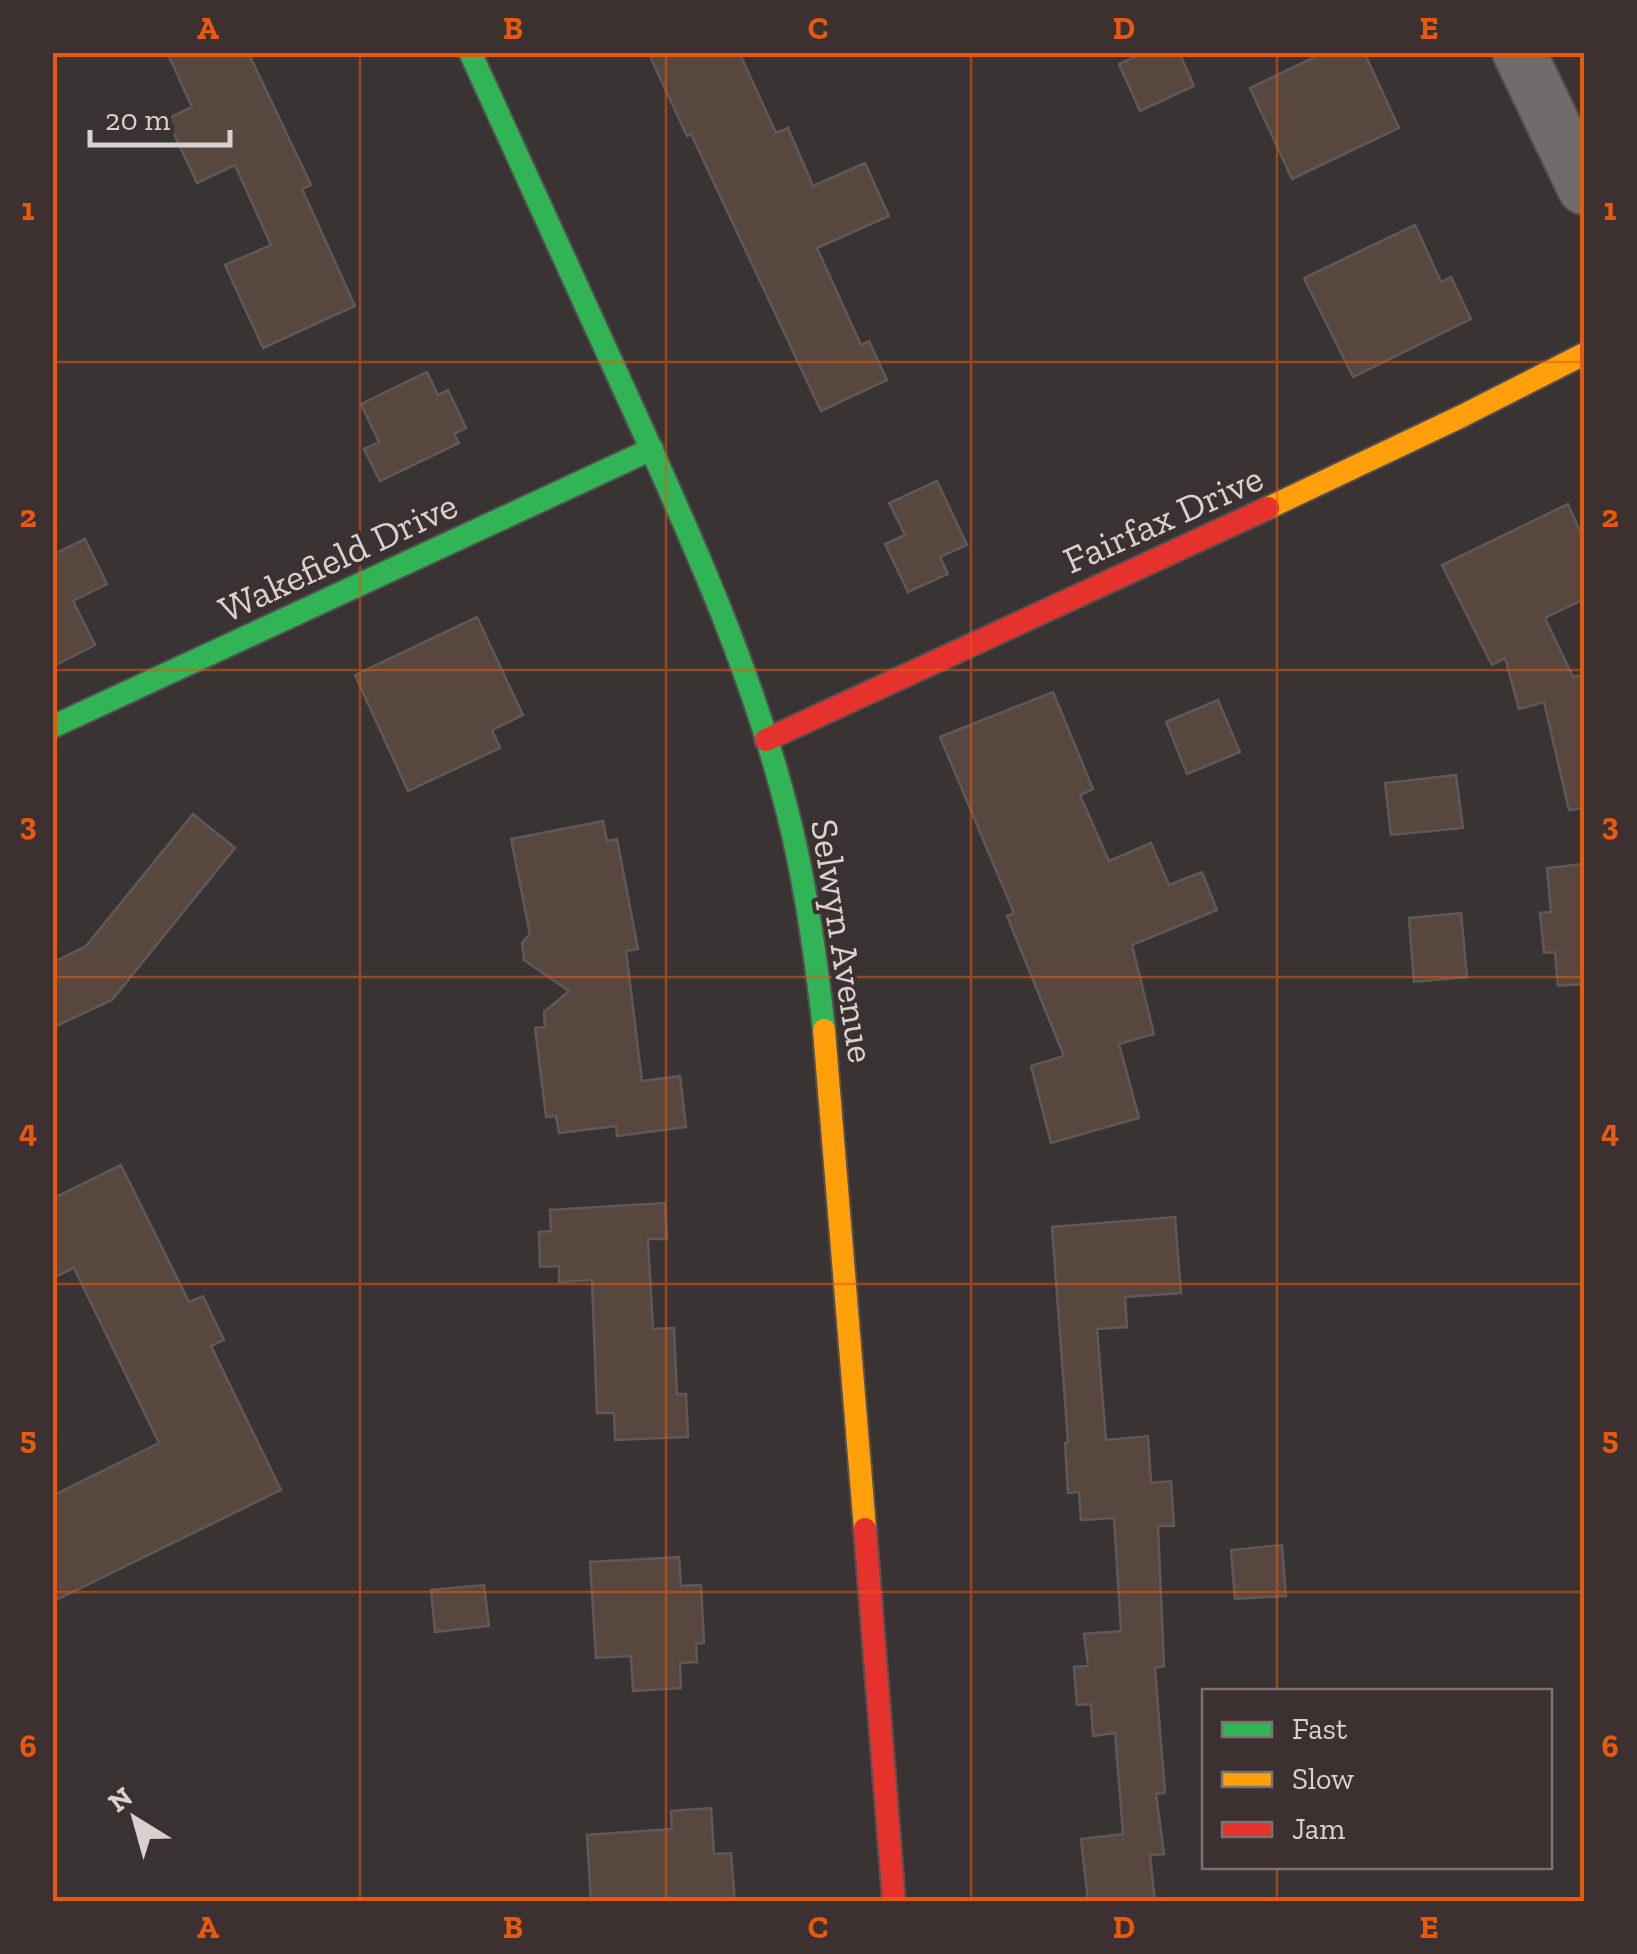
<svg xmlns="http://www.w3.org/2000/svg" width="1637" height="1954" viewBox="0 0 1637 1954" font-family="'Zilla Slab',serif">
	<style>
		.building { fill: #58473f; stroke: #5e5958; stroke-width: 2.5 }
		.lines { fill: none; stroke-linecap: round; stroke-linejoin: round }
		.street-casing { stroke: #554f4f; stroke-width: 56 }
		.fast-casing { stroke: #554f4f; stroke-width: 26 }
		.slow-casing { stroke: #554f4f; stroke-width: 26 }
		.jam-casing { stroke: #554f4f; stroke-width: 26 }
		.street { stroke: #706c6c; stroke-width: 52 }
		.fast { stroke: #30b455; stroke-width: 22 }
		.slow { stroke: #ff9f0a; stroke-width: 22 }
		.jam { stroke: #e5322d; stroke-width: 22 }
		.grid { fill: none; stroke: #e8590c; stroke-width: 2.5; stroke-opacity: 0.55 }
		.labels { text-anchor: middle; stroke-width: 8; stroke-linejoin: round; paint-order: stroke }
		.street-label { font-size: 38px; fill: #d8d1d0; stroke: #3c3130 }
		.neatline { fill: none; stroke: #e8590c; stroke-width: 4 }
		.grid-label { font-size: 32px; text-anchor: middle; font-weight: bold; fill: #e8590c }
	</style>
	<rect width="100%" height="100%" fill="#393333"/>
	<g class="building">
		<path d="M167 52H248L311 185 302 189 355 306 263 348 225 265 271 245 235 165 197 183 167 119 192 107Z"/>
		<path d="M648 52H739L776 133 788 128 813 186 865 163 889 216 817 248 861 345 869 341 887 380 821 411 691 134 687 136Z"/>
		<path d="M1145 52H1179L1194 86 1140 111 1119 64Z"/>
		<path d="M1325 52H1364L1399 128 1292 179 1250 88Z"/>
		<path d="M1415 225 1441 282 1451 277 1471 319 1353 377 1304 278Z"/>
		<path d="M427 372 438 395 448 390 466 428 454 434 459 443 380 481 364 449 379 442 361 404Z"/>
		<path d="M937 481 967 545 940 557 948 574 908 592 885 544 905 535 889 503Z"/>
		<path d="M1568 504 1584 540V599L1545 618 1573 677 1584 675V808L1569 810 1544 702 1519 709 1505 658 1492 665 1442 565Z"/>
		<path d="M85 539 107 584 73 601 95 645 52 667V555Z"/>
		<path d="M477 617 523 715 492 730 500 748 408 791 355 675Z"/>
		<path d="M1053 692 1093 789 1080 795 1109 861 1151 843 1169 885 1202 872 1217 910 1132 945 1154 1034 1119 1044 1139 1118 1051 1143 1031 1066 1064 1056 1007 916 1014 913 940 737Z"/>
		<path d="M1218 700 1240 752 1187 774 1166 722Z"/>
		<path d="M1456 775 1463 828 1391 835 1385 783Z"/>
		<path d="M193 814 235 848 112 1000 52 1028V963L86 946Z"/>
		<path d="M603 821 607 841 617 839 638 949 626 951 642 1081 680 1076 686 1127 617 1136 616 1126 559 1133 556 1116 546 1117 535 1028 545 1027 544 1012 569 991 524 960 522 943 530 934 511 839Z"/>
		<path d="M1584 864V984L1558 986 1555 952 1544 953 1540 913 1551 912 1547 868Z"/>
		<path d="M1461 913 1467 977 1414 982 1409 918Z"/>
		<path d="M121 1165 189 1302 203 1296 224 1340 211 1346 281 1490 52 1602V1496L159 1443 74 1268 52 1278V1199Z"/>
		<path d="M665 1203 667 1239H648L653 1329 674 1328 677 1394H686L688 1437 615 1440 614 1413H597L592 1280 559 1282V1266L540 1267 539 1232 551 1231 550 1210Z"/>
		<path d="M1175 1217 1181 1293 1125 1297 1127 1327 1097 1329 1106 1440 1148 1436 1151 1483 1171 1481 1174 1526H1158L1164 1666 1155 1668 1165 1793 1156 1794 1164 1854 1150 1855 1155 1902H1088L1081 1839 1123 1834 1115 1733 1093 1736 1091 1704 1077 1705 1074 1667 1088 1666 1084 1634 1121 1631 1114 1518 1081 1520 1079 1492 1068 1493 1065 1443 1068 1442 1052 1227Z"/>
		<path d="M1282 1545 1286 1596 1235 1599 1231 1550Z"/>
		<path d="M679 1557 681 1586 701 1585 704 1643 696 1644 697 1662 680 1663 681 1688 633 1691 631 1656 596 1658 590 1562Z"/>
		<path d="M484 1585 489 1626 435 1632 431 1590Z"/>
		<path d="M711 1808 714 1854 731 1853 735 1902H591L587 1835 672 1829 671 1811Z"/>
	</g>
	<g class="lines">
		<defs>
			<path id="street" d="M1519 52 1584 188"/>
			<g id="fast">
				<path d="M470 52C525 172 579 291 634 411 693 541 753 674 788 814 806 885 816 957 824 1030"/>
				<path d="M52 727 652 449"/>
			</g>
			<g id="slow">
				<path d="M1268 508 1462 416 1584 354"/>
				<path d="M824 1030 865 1529"/>
			</g>
			<g id="jam">
				<path d="M766 740 1268 508"/>
				<path d="M865 1529 894 1902"/>
			</g>
		</defs>
		<use href="#street" class="street-casing"/>
		<use href="#fast" class="fast-casing"/>
		<use href="#slow" class="slow-casing"/>
		<use href="#jam" class="jam-casing"/>
		<use href="#street" class="street"/>
		<use href="#fast" class="fast"/>
		<use href="#slow" class="slow"/>
		<use href="#jam" class="jam"/>
	</g>
	<path class="grid" d="M360 52V1902M666 52V1902M971 52V1902M1277 52V1692M52 362H1584M52 670H1584M52 977H1584M52 1284H1584M52 1592H1584M1277 1866V1902"/>
	<g class="labels">
		<g class="street-label">
			<text transform="translate(1163 519) rotate(-24)" y="13">Fairfax Drive</text>
			<text transform="translate(338 557) rotate(-25)" y="13">Wakefield Drive</text>
			<text transform="translate(843 941) rotate(81)" y="13">Selwyn Avenue</text>
		</g>
	</g>
	<rect width="1637" height="1954" fill="none" stroke="#3c3130" stroke-width="110"/>
	<rect x="1202" y="1689" width="350" height="180" fill="#3c3130" stroke="#7a7170" stroke-width="2.5"/>
	<rect x="1222" y="1722" width="50" height="15" fill="#30b455" stroke="#7a7170" stroke-width="2.5"/>
	<text x="1292" y="1739" font-size="30" fill="#d8d1d0">Fast</text>
	<rect x="1222" y="1772" width="50" height="15" fill="#ff9f0a" stroke="#7a7170" stroke-width="2.5"/>
	<text x="1292" y="1789" font-size="30" fill="#d8d1d0">Slow</text>
	<rect x="1222" y="1822" width="50" height="15" fill="#e5322d" stroke="#7a7170" stroke-width="2.5"/>
	<text x="1292" y="1839" font-size="30" fill="#d8d1d0">Jam</text>
	<g transform="translate(135 1819) rotate(323)" stroke="#3c3130" stroke-width="8" paint-order="stroke">
	<path d="M0-8L18 38L0 25L-18 38Z" fill="#d8d1d0"/>
	<text y="-15" font-size="28" font-weight="bold" text-anchor="middle" fill="#d8d1d0">N</text>
	</g>
	<path d="M90 130v15h140v-15" fill="none" stroke="#d8d1d0" stroke-width="5"/>
	<text x="105" y="130" font-size="30" fill="#d8d1d0" stroke="#3c3130" stroke-width="8" paint-order="stroke">20 m</text>
	<rect x="55" y="55" width="1527" height="1844" class="neatline"/>
	<g class="grid-label">
		<text x="208" y="39">A</text>
		<text x="513" y="39">B</text>
		<text x="818" y="39">C</text>
		<text x="1124" y="39">D</text>
		<text x="1429" y="39">E</text>
		<text x="28" y="220">1</text>
		<text x="1610" y="220">1</text>
		<text x="28" y="527">2</text>
		<text x="1610" y="527">2</text>
		<text x="28" y="835">3</text>
		<text x="1610" y="835">3</text>
		<text x="28" y="1142">4</text>
		<text x="1610" y="1142">4</text>
		<text x="28" y="1449">5</text>
		<text x="1610" y="1449">5</text>
		<text x="28" y="1757">6</text>
		<text x="1610" y="1757">6</text>
		<text x="208" y="1938">A</text>
		<text x="513" y="1938">B</text>
		<text x="818" y="1938">C</text>
		<text x="1124" y="1938">D</text>
		<text x="1429" y="1938">E</text>
	</g>
</svg>
